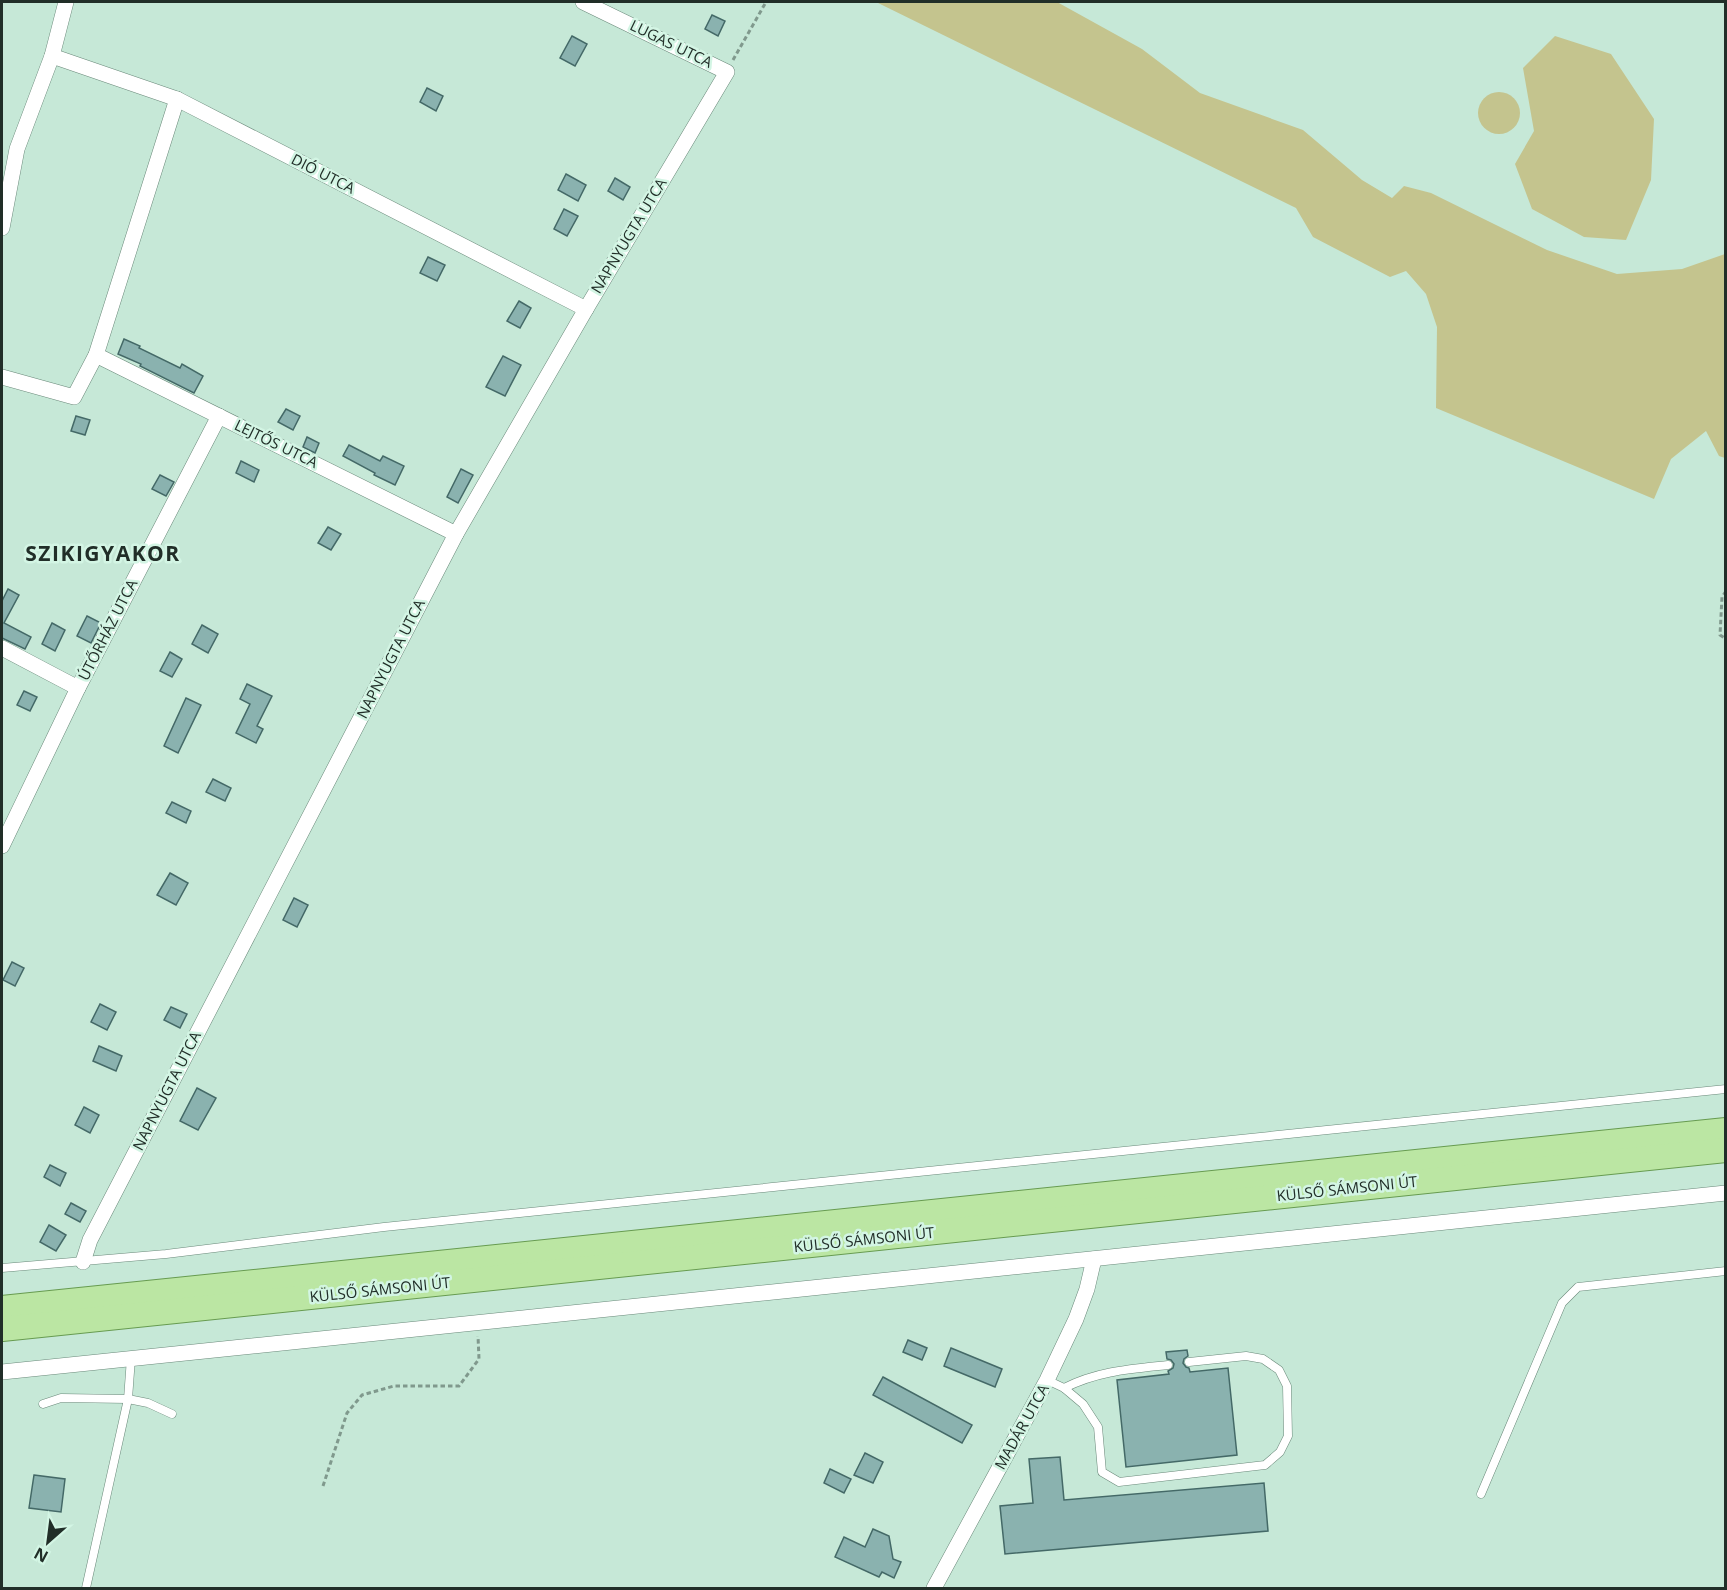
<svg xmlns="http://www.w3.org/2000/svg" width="1727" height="1590" viewBox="0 0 1727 1590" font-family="'Open Sans',sans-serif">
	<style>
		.green { fill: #c4c48e }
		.building { fill: #8ab2af; stroke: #446967; stroke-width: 1.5 }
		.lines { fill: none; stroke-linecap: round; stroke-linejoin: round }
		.lane-casing { stroke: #6a897a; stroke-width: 9 }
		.street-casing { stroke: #6a897a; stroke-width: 16 }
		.primary-casing { stroke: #679b50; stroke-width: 26 }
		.path { stroke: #80998d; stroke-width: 3; stroke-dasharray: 4.5 3; stroke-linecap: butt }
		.lane { stroke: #fff; stroke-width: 8 }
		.street { stroke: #fff; stroke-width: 15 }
		.primary { stroke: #bbe6a3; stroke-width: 24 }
		.labels { text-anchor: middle; stroke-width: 5; stroke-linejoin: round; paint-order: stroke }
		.street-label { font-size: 15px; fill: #212e28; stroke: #d3f5e4 }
		.district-label { font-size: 21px; font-weight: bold; letter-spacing: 1.5px; fill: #212e28; stroke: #d3f5e4 }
	</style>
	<rect width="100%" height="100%" fill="#c6e8d7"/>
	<g class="green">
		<path d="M876 2H1057L1142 49 1200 93 1303 130 1362 180 1392 198 1404 186 1431 193 1547 250 1617 274 1682 269 1725 254V458L1719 456 1706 431 1671 459 1654 499 1436 408 1437 327 1426 294 1406 271 1390 277 1313 237 1296 208Z"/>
		<path d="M1555 36 1611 54 1654 119 1651 180 1626 240 1584 237 1532 209 1515 164 1534 131 1523 68Z"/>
		<circle cx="1499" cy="113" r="21"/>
	</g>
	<g class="building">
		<path d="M712 15 725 21 718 36 705 29Z"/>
		<path d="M572 36 587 44 575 66 560 58Z"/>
		<path d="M427 88 443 96 436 111 420 102Z"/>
		<path d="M566 174 586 185 578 201 558 190Z"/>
		<path d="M615 178 630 187 623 200 608 191Z"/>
		<path d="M564 209 578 216 567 236 554 229Z"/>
		<path d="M428 257 445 265 437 281 420 273Z"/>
		<path d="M519 301 531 308 520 328 507 321Z"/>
		<path d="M124 339 140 346 139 348 180 368 182 364 203 376 194 393 140 366 141 364 118 354Z"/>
		<path d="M503 356 521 365 505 396 486 387Z"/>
		<path d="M286 409 300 416 293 430 278 422Z"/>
		<path d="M76 416 90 420 85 435 71 431Z"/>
		<path d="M307 437 319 443 315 453 303 447Z"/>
		<path d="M349 445 380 461 383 456 404 466 395 485 374 475 375 473 343 456Z"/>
		<path d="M241 461 259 470 254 482 236 473Z"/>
		<path d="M461 469 473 475 458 503 447 497Z"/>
		<path d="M160 475 174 482 166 496 152 489Z"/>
		<path d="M328 527 341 534 331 550 318 543Z"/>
		<path d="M8 589 19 595 4 623 31 637 25 649 2 638V601Z"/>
		<path d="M87 616 101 623 91 643 77 636Z"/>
		<path d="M52 623 65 630 55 651 42 644Z"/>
		<path d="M202 625 218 634 208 653 192 644Z"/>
		<path d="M170 652 182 659 172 677 160 671Z"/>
		<path d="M247 684 272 696 257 726 263 729 256 743 236 733 250 704 240 699Z"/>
		<path d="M24 691 37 697 30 711 17 705Z"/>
		<path d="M186 698 201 705 178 753 164 746Z"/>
		<path d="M213 779 231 788 225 801 206 792Z"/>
		<path d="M172 802 191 811 186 823 166 813Z"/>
		<path d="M170 873 188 883 176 905 157 895Z"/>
		<path d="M294 898 308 905 297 927 283 920Z"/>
		<path d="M12 962 24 968 15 986 3 980Z"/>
		<path d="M100 1004 116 1012 107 1030 91 1022Z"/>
		<path d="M171 1007 187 1014 180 1028 164 1020Z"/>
		<path d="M99 1046 122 1056 116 1071 93 1061Z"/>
		<path d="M197 1088 216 1098 198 1130 180 1121Z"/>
		<path d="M84 1107 99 1115 90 1133 75 1125Z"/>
		<path d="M50 1165 66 1173 60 1186 44 1177Z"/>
		<path d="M71 1203 86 1211 80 1222 65 1214Z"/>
		<path d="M49 1225 66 1235 56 1251 40 1242Z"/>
		<path d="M908 1340 927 1348 922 1360 903 1352Z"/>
		<path d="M951 1348 1002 1369 995 1387 944 1366Z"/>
		<path d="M1187 1350 1188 1356 1184 1359 1183 1363 1186 1367 1189 1368 1190 1372 1228 1368 1237 1455 1126 1467 1117 1380 1169 1374 1168 1371 1173 1368 1174 1364 1171 1360 1167 1359 1166 1352Z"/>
		<path d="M883 1377 972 1425 962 1443 873 1395Z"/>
		<path d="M865 1453 883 1462 873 1483 854 1475Z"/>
		<path d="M1060 1457 1064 1500 1264 1483 1268 1531 1005 1554 1000 1506 1033 1503 1029 1459Z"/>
		<path d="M830 1469 851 1479 844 1493 824 1483Z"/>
		<path d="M34 1475 65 1479 61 1512 29 1508Z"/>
		<path d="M873 1529 889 1536 893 1559 901 1562 894 1578 882 1572 879 1577 835 1557 844 1537 865 1547Z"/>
	</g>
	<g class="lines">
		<defs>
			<g id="lane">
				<path d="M2 1268 166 1254 384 1227 1726 1089"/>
				<path d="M1047 1380 1064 1388 1083 1404 1098 1427 1102 1472 1119 1482 1265 1465 1280 1452 1288 1436 1287 1386 1279 1370 1263 1359 1246 1356 1189 1362"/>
				<path d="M1064 1388C1098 1371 1130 1369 1168 1365"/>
				<path d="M43 1404 61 1398 128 1399 148 1403 172 1414"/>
				<path d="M1481 1494 1562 1303 1578 1287 1726 1271"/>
				<path d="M86 1588 128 1399 131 1358"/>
			</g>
			<g id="street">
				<path d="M52 56 177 99 586 309"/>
				<path d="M2 228 17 149 52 56 66 2"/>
				<path d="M96 355 456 534"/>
				<path d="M2 377 74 397 96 355 177 99"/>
				<path d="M2 648 78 688"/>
				<path d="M2 846 78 688 219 416"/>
				<path d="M83 1262 90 1240 456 534 586 309 727 72 583 2"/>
				<path d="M2 1372 1726 1193"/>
				<path d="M934 1588 1047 1380 1076 1319 1087 1289 1094 1259"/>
			</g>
			<g id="primary">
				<path d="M2 1308 1726 1130"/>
				<path d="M2 1329 1726 1150"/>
			</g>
		</defs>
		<use href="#lane" class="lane-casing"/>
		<use href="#street" class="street-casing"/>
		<use href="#primary" class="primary-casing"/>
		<g class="path">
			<path d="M733 60 766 2"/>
			<path d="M1726 591 1722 597 1720 635 1726 639"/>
			<path d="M323 1486 347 1413 362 1395 394 1386H459L479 1359 478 1336"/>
		</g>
		<use href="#lane" class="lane"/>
		<use href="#street" class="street"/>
		<use href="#primary" class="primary"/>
	</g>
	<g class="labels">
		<g class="street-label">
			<text transform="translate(671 44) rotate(26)" y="5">LUGAS UTCA</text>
			<text transform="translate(323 174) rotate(27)" y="5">DIÓ UTCA</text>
			<text transform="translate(629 236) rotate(-59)" y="5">NAPNYUGTA UTCA</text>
			<text transform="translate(276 444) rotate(26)" y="5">LEJTŐS UTCA</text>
			<text transform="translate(108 630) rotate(-63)" y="5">ÚTŐRHÁZ UTCA</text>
			<text transform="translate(391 659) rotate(-63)" y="5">NAPNYUGTA UTCA</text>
			<text transform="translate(167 1091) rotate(-63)" y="5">NAPNYUGTA UTCA</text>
			<text transform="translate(1347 1189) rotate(-6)" y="5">KÜLSŐ SÁMSONI ÚT</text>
			<text transform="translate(864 1240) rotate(-6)" y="5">KÜLSŐ SÁMSONI ÚT</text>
			<text transform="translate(380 1290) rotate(-6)" y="5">KÜLSŐ SÁMSONI ÚT</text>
			<text transform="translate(1022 1427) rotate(-61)" y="5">MADÁR UTCA</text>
		</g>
		<g class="district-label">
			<text x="103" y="561">SZIKIGYAKOR</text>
		</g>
	</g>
	<rect width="1727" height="1590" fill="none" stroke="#212e28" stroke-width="6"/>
	<g transform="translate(48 1542) rotate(208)" stroke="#d3f5e4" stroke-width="4.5" paint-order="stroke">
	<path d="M0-4.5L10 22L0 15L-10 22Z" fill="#212e28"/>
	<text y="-9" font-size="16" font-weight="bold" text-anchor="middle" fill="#212e28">N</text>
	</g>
</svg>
